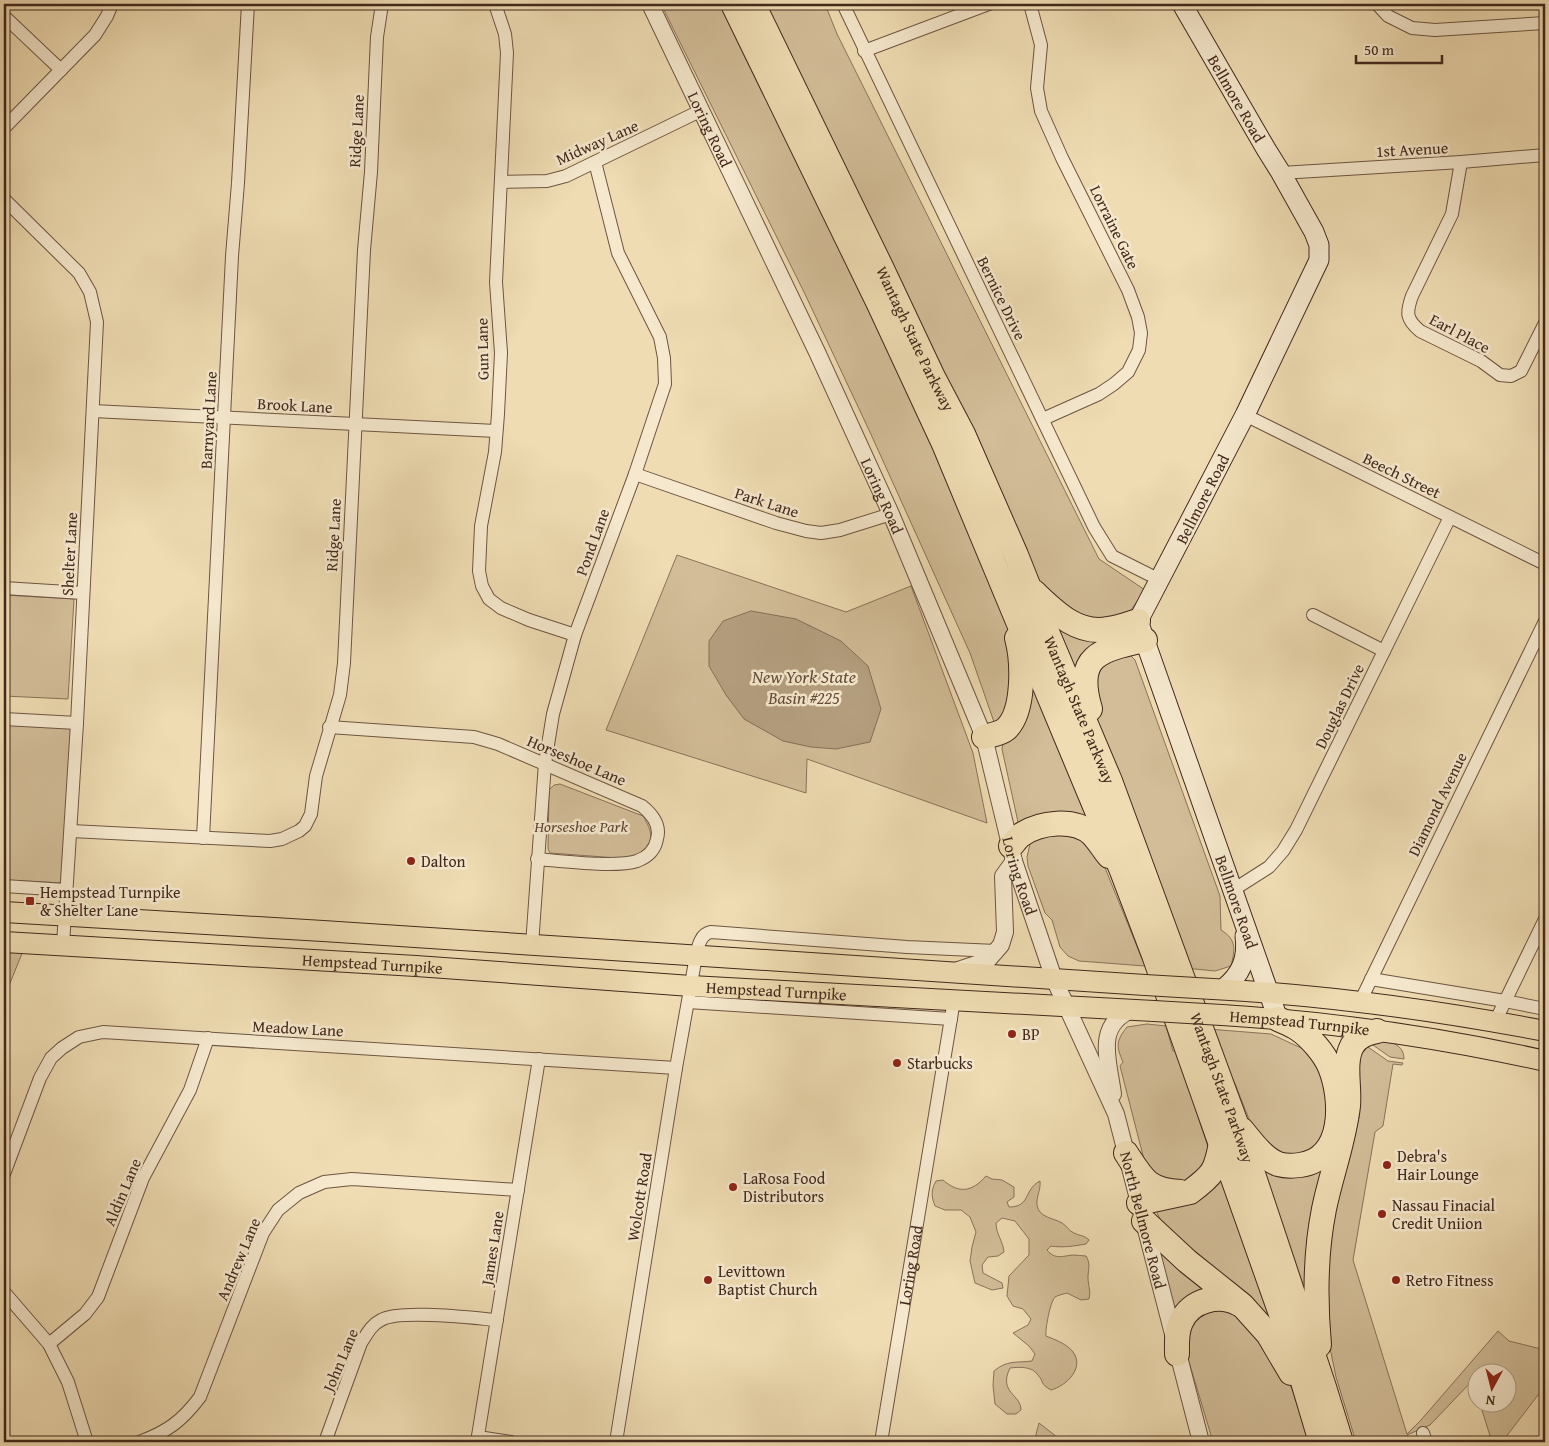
<svg xmlns="http://www.w3.org/2000/svg" width="1549" height="1446" viewBox="0 0 1549 1446" font-family="'Gentium Book Plus',serif">
	<style>
		.green { fill: #d2bd98; stroke: #8a725a }
		.water { fill: #b49f7f; stroke: #866f57 }
		.lines { fill: none; stroke-linecap: round; stroke-linejoin: round }
		.minor-casing { stroke: #6d5542; stroke-width: 14 }
		.tertiary-casing { stroke: #6d5542; stroke-width: 18 }
		.secondary-casing { stroke: #42281c; stroke-width: 21 }
		.primary-casing { stroke: #42281c; stroke-width: 22 }
		.motorway-casing { stroke: #42281c; stroke-width: 26 }
		.minor { stroke: #f5e8cd; stroke-width: 12 }
		.tertiary { stroke: #f5e8cd; stroke-width: 16 }
		.secondary { stroke: #f5e8cd; stroke-width: 19 }
		.primary { stroke: #efdcb2; stroke-width: 20 }
		.motorway { stroke: #efdcb2; stroke-width: 24 }
		.primary-bridge-casing { stroke: #42281c; stroke-width: 22; stroke-linecap: butt }
		.primary-bridge { stroke: #efdcb2; stroke-width: 20 }
		.poi-dot { fill: #8f2418; stroke: #f5e8cd; stroke-width: 2 }
		.labels { text-anchor: middle; stroke-width: 5; stroke-linejoin: round; paint-order: stroke }
		.street-label { font-size: 16px; fill: #42281c; stroke: #f5e8cd }
		.park-label { font-size: 16px; font-style: italic; fill: #5f4635; stroke: #f5e8cd }
		.poi-label { font-size: 16px; fill: #42281c; stroke: #f5e8cd; text-anchor: start }
		.water-label { font-size: 18px; font-style: italic; fill: #644c3a; stroke: #f5e8cd }
	</style>
	<rect width="100%" height="100%" fill="#efdcb2"/>
	<filter id="stains"><feTurbulence type="fractalNoise" baseFrequency=".004" numOctaves="4"/><feColorMatrix values="0 0 0 0 .2 0 0 0 0 .09 0 0 0 0 .02 0 0 0 .5 -.17"/></filter>
	<radialGradient id="worn" r=".72"><stop offset=".6" stop-color="#630" stop-opacity="0"/><stop offset="1" stop-color="#630" stop-opacity=".3"/></radialGradient>
	<g class="green">
		<path d="M661 4H722L918 413 1008 624 1014 668 1010 716 998 725 994 722 970 653 869 430 804 292Z"/>
		<path d="M766 4H825L837 34 1099 559 1145 590 1131 610 1119 620 1094 624 1044 594 922 326Z"/>
		<path d="M677 555 846 612 911 586 973 753 987 823 807 759 806 793 606 730Z"/>
		<path d="M4 595 74 599 68 699 4 696Z"/>
		<path d="M1050 617 1108 638 1078 675Z"/>
		<path d="M1130 655 1135 660 1220 896 1221 930C1237 940 1235 949 1231 966L1215 971 1184 968 1089 701 1095 670 1110 657Z"/>
		<path d="M1033 678 1102 839 1021 825 1018 822 1002 749 1003 743Z"/>
		<path d="M4 724 72 728 64 883 4 880Z"/>
		<path d="M560 784 643 816C656 836 653 849 631 859L550 853 548 849 549 790 554 785Z"/>
		<path d="M1053 830 1091 840 1103 863 1145 966 1079 961 1068 956 1060 947 1052 920 1045 913 1028 866 1027 857 1030 844 1038 837Z"/>
		<path d="M4 950 23 951 4 998Z"/>
		<path d="M1147 1024 1166 1026 1173 1051H1181L1195 1108 1208 1147V1158L1205 1170 1185 1187 1148 1175 1120 1066 1123 1062C1116 1046 1116 1041 1127 1027Z"/>
		<path d="M1208 1029 1271 1034 1312 1053 1334 1099 1322 1149 1282 1160 1254 1132 1236 1086Z"/>
		<path d="M1371 1039C1384 1041 1404 1041 1404 1059L1390 1057 1370 1043Z"/>
		<path d="M1368 1047 1388 1061 1403 1063 1402 1065 1393 1064 1383 1126 1375 1132 1353 1260 1407 1434 1421 1420 1498 1331 1509 1341 1545 1350V1386L1502 1442H1492L1480 1404H1506V1374H1476V1391L1473 1380 1430 1425 1407 1435 1409 1442H1356L1336 1377 1325 1324 1334 1193 1359 1118 1358 1073 1360 1048Z"/>
		<path d="M1257 1162 1325 1165 1305 1292Z"/>
		<path d="M1221 1174 1280 1334C1251 1309 1161 1240 1155 1206Z"/>
		<path d="M986 1176 992 1179 1002 1180 1014 1187V1197L1007 1202 1009 1207C1031 1207 1023 1190 1040 1181 1041 1190 1036 1197 1037 1205 1039 1218 1054 1218 1062 1223 1067 1226 1069 1231 1074 1233 1080 1236 1084 1235 1089 1240L1086 1244C1074 1246 1063 1248 1051 1246L1047 1250C1055 1260 1062 1256 1073 1255 1077 1255 1082 1256 1086 1256 1091 1264 1088 1269 1088 1278 1088 1285 1091 1290 1089 1299L1081 1300 1067 1293C1064 1294 1058 1295 1055 1297 1050 1302 1045 1330 1046 1336 1056 1340 1067 1344 1073 1352 1085 1368 1066 1386 1051 1390 1039 1383 1045 1383 1038 1375 1032 1366 1019 1367 1010 1368 998 1393 1021 1394 1021 1410L1016 1414H1007L995 1404 993 1385 994 1371C1007 1360 1016 1363 1032 1361L1035 1354 1029 1346 1013 1333 1028 1325 1031 1319 1023 1309 1013 1306 1007 1296 1009 1276 1029 1255V1239L1015 1221 1002 1218 996 1223C996 1234 1003 1241 1004 1252L998 1256 988 1257 982 1265 983 1273 1002 1283 1003 1288 992 1290 975 1283 970 1261 972 1247 976 1232 970 1217 961 1210H945L935 1206C931 1196 931 1190 936 1181L943 1180C959 1194 972 1192 986 1176Z"/>
		<path d="M1163 1251 1212 1290 1176 1312 1169 1293 1161 1256V1253Z"/>
		<path d="M1208 1307 1240 1311 1278 1360 1292 1389 1309 1442H1213L1187 1355 1186 1327Z"/>
		<path d="M1039 1423 1057 1437 1067 1442H1034Z"/>
	</g>
	<path class="water" d="M751 611 796 619 841 641 868 666 881 709 870 742 836 749 811 747 783 741 744 719 726 695 709 666V641L723 621Z"/>
	<g class="lines">
		<defs>
			<g id="minor">
				<path d="M495 4 505 34 507 53 496 282 501 353 498 414 495 452 481 526 479 571 482 586 489 599 501 608 529 620 575 635"/>
				<path d="M843 4 1094 527 1112 556 1160 580"/>
				<path d="M1030 4 1041 45 1037 88 1041 111 1062 158 1128 290 1138 317 1141 333 1139 350 1128 372 1114 384 1099 394 1043 419"/>
				<path d="M1377 4 1388 16 1412 28 1435 30 1545 23"/>
				<path d="M4 16 61 70"/>
				<path d="M864 51 989 4"/>
				<path d="M4 128 95 35 107 16 112 4"/>
				<path d="M1461 162 1452 214 1412 296C1406 313 1406 319 1420 331L1481 361 1500 375 1511 376 1521 371 1545 323"/>
				<path d="M1281 173 1461 162 1545 155"/>
				<path d="M502 182 547 181 566 176 700 111"/>
				<path d="M4 199 79 273 90 292 97 322 77 723 63 945"/>
				<path d="M93 411 496 431"/>
				<path d="M1245 415 1545 564"/>
				<path d="M635 474 776 523 806 531 821 533 840 530 891 514"/>
				<path d="M4 588 83 593"/>
				<path d="M1313 615 1384 651"/>
				<path d="M4 719 77 723"/>
				<path d="M329 727 474 737 498 744 642 806C652 814 661 825 657 839 655 850 648 857 637 861 615 868 562 861 537 859"/>
				<path d="M71 831 270 841 282 839 299 831 305 826 311 814 316 776 340 695 344 663 364 250 371 172 377 37 382 4"/>
				<path d="M203 838 232 256 238 183 248 4"/>
				<path d="M4 886 66 890"/>
				<path d="M1233 890 1269 867 1283 851 1296 830 1450 517"/>
				<path d="M532 945 545 763 553 714 575 635 635 474 665 384 664 358 660 337 618 253 595 162"/>
				<path d="M1371 979 1505 1001 1545 1009"/>
				<path d="M688 1002 951 1019"/>
				<path d="M1360 1002 1545 621"/>
				<path d="M1495 1022 1545 919"/>
				<path d="M4 1174 40 1078 51 1058 62 1048 79 1037 103 1032 676 1068"/>
				<path d="M4 1292 49 1344 68 1382 87 1442"/>
				<path d="M49 1344 85 1314 98 1297 143 1178 190 1090 208 1038"/>
				<path d="M1423 1433 1426 1442"/>
				<path d="M478 1437 511 1442"/>
				<path d="M139 1442C167 1432 182 1421 200 1397L263 1233 278 1210 299 1193 324 1182 352 1179 518 1190"/>
				<path d="M325 1442 361 1343C367 1334 371 1325 381 1320 399 1309 473 1318 497 1320"/>
				<path d="M477 1442 539 1059"/>
				<path d="M616 1442 676 1068 696 956C698 947 700 934 711 932L907 947 996 951"/>
				<path id="s1" d="M881 1442 954 1000"/>
			</g>
			<g id="tertiary">
				<path id="s2" d="M650 4 817 352 891 514 984 737 1014 861 1054 979 1116 1114 1201 1442"/>
				<path d="M958 970 988 960 1001 945 1005 932 1003 876 1014 861"/>
				<path d="M1113 1094C1109 1062 1094 1025 1132 1010"/>
			</g>
			<g id="secondary">
				<path id="s3" d="M1182 4 1266 149 1281 173 1314 232 1319 245V260L1245 415 1138 621 1278 1019"/>
				<path d="M1223 989C1241 975 1248 959 1245 936"/>
			</g>
			<g id="primary">
				<path d="M4 912 323 931 1145 985"/>
				<path id="s4" d="M4 942 416 966 691 986 1154 1011"/>
				<path d="M1213 989C1324 995 1435 1010 1545 1031"/>
				<path id="s5" d="M1222 1015C1331 1022 1439 1037 1545 1061"/>
			</g>
			<g id="motorway">
				<path d="M733 4 879 304 944 444 1122 871 1154 955 1293 1348 1321 1442"/>
				<path id="s6" d="M753 4 882 269 933 377 963 434 1016 555 1041 618 1110 781 1238 1129 1324 1387 1341 1442"/>
				<path d="M1034 592C1054 611 1077 635 1108 629 1118 628 1128 624 1138 621"/>
				<path d="M1090 709C1074 655 1100 650 1145 640"/>
				<path d="M984 737C991 735 1000 734 1006 729 1025 711 1023 661 1017 638"/>
				<path d="M1011 846C1014 843 1017 838 1021 835 1040 822 1074 818 1092 834 1098 840 1103 849 1109 856"/>
				<path d="M1242 1130C1252 1142 1263 1158 1278 1164 1285 1166 1293 1166 1300 1165 1345 1159 1343 1099 1330 1067 1324 1053 1310 1037 1298 1029 1292 1025 1284 1022 1278 1019"/>
				<path d="M1126 1153C1143 1179 1147 1190 1180 1192"/>
				<path d="M1139 1203 1190 1192C1213 1175 1216 1171 1221 1143"/>
				<path d="M1144 1221 1187 1261 1242 1305 1268 1334 1291 1373"/>
				<path d="M1319 1345C1315 1300 1315 1254 1324 1209 1331 1175 1344 1141 1348 1106 1350 1087 1343 1063 1352 1046 1358 1036 1367 1033 1377 1031"/>
				<path d="M1177 1354C1177 1344 1176 1332 1181 1322 1190 1300 1220 1293 1239 1304"/>
			</g>
		</defs>
		<use href="#minor" class="minor-casing"/>
		<use href="#tertiary" class="tertiary-casing"/>
		<use href="#secondary" class="secondary-casing"/>
		<use href="#primary" class="primary-casing"/>
		<use href="#motorway" class="motorway-casing"/>
		<use href="#minor" class="minor"/>
		<use href="#tertiary" class="tertiary"/>
		<use href="#secondary" class="secondary"/>
		<use href="#primary" class="primary"/>
		<use href="#motorway" class="motorway"/>
		<defs>
			<g id="primary-bridge">
				<path d="M1145 985 1213 989"/>
				<path d="M1154 1011 1222 1015"/>
			</g>
		</defs>
		<use href="#primary-bridge" class="primary-bridge-casing"/>
		<use href="#primary-bridge" class="primary-bridge"/>
	</g>
	<g class="poi-dot">
		<circle cx="411" cy="861" r="5"/>
		<rect x="25" y="896" width="10" height="10" rx="2.5"/>
		<circle cx="1012" cy="1034" r="5"/>
		<circle cx="897" cy="1063" r="5"/>
		<circle cx="1387" cy="1165" r="5"/>
		<circle cx="733" cy="1187" r="5"/>
		<circle cx="1382" cy="1214" r="5"/>
		<circle cx="708" cy="1280" r="5"/>
		<circle cx="1396" cy="1280" r="5"/>
	</g>
	<g class="labels">
		<g class="street-label">
			<text dy="6" stroke="none"><textPath href="#s3" startOffset="109">Bellmore Road</textPath></text>
			<text dy="6" stroke="none"><textPath href="#s2" startOffset="139">Loring Road</textPath></text>
			<text transform="translate(356 131) rotate(-87)" y="6">Ridge Lane</text>
			<text transform="translate(597 142) rotate(-24)" y="6">Midway Lane</text>
			<text transform="translate(1412 149) rotate(-3)" y="6">1st Avenue</text>
			<text transform="translate(1115 227) rotate(64)" y="6">Lorraine Gate</text>
			<text transform="translate(1002 298) rotate(64)" y="6">Bernice Drive</text>
			<text transform="translate(1460 333) rotate(28)" y="6">Earl Place</text>
			<text dy="6" stroke="none"><textPath href="#s6" startOffset="372">Wantagh State Parkway</textPath></text>
			<text transform="translate(482 349) rotate(-91)" y="6">Gun Lane</text>
			<text transform="translate(295 405) rotate(3)" y="6">Brook Lane</text>
			<text transform="translate(208 420) rotate(-87)" y="6">Barnyard Lane</text>
			<text transform="translate(1402 475) rotate(26)" y="6">Beech Street</text>
			<text dy="6" stroke="none"><textPath href="#s2" startOffset="544">Loring Road</textPath></text>
			<text transform="translate(1202 499) rotate(-63)" y="6">Bellmore Road</text>
			<text transform="translate(767 502) rotate(18)" y="6">Park Lane</text>
			<text transform="translate(333 535) rotate(-87)" y="6">Ridge Lane</text>
			<text transform="translate(592 542) rotate(-70)" y="6">Pond Lane</text>
			<text transform="translate(69 554) rotate(-87)" y="6">Shelter Lane</text>
			<text transform="translate(1339 706) rotate(-64)" y="6">Douglas Drive</text>
			<text dy="6" stroke="none"><textPath href="#s6" startOffset="778">Wantagh State Parkway</textPath></text>
			<text transform="translate(577 760) rotate(23)" y="6">Horseshoe Lane</text>
			<text transform="translate(1437 804) rotate(-64)" y="6">Diamond Avenue</text>
			<text dy="6" stroke="none"><textPath href="#s2" startOffset="949">Loring Road</textPath></text>
			<text dy="6" stroke="none"><textPath href="#s3" startOffset="994">Bellmore Road</textPath></text>
			<text dy="6" stroke="none"><textPath href="#s4" startOffset="369">Hempstead Turnpike</textPath></text>
			<text dy="6" stroke="none"><textPath href="#s4" startOffset="774">Hempstead Turnpike</textPath></text>
			<text dy="6" stroke="none"><textPath href="#s5" startOffset="78">Hempstead Turnpike</textPath></text>
			<text transform="translate(298 1028) rotate(3)" y="6">Meadow Lane</text>
			<text dy="6" stroke="none"><textPath href="#s6" startOffset="1182">Wantagh State Parkway</textPath></text>
			<text transform="translate(122 1192) rotate(-67)" y="6">Aldin Lane</text>
			<text transform="translate(639 1197) rotate(-81)" y="6">Wolcott Road</text>
			<text dy="6" stroke="none"><textPath href="#s2" startOffset="1316">North Bellmore Road</textPath></text>
			<text transform="translate(492 1248) rotate(-81)" y="6">James Lane</text>
			<text transform="translate(238 1259) rotate(-67)" y="6">Andrew Lane</text>
			<text dy="6" stroke="none"><textPath href="#s1" startOffset="179">Loring Road</textPath></text>
			<text transform="translate(340 1360) rotate(-67)" y="6">John Lane</text>
		</g>
		<g class="park-label">
			<text x="581" y="832">Horseshoe Park</text>
		</g>
		<g class="poi-label">
			<text x="421" y="867">Dalton</text>
			<text x="40" y="898">Hempstead Turnpike<tspan x="40" dy="18">&amp; Shelter Lane</tspan></text>
			<text x="1022" y="1040">BP</text>
			<text x="907" y="1069">Starbucks</text>
			<text x="1397" y="1162">Debra's<tspan x="1397" dy="18">Hair Lounge</tspan></text>
			<text x="743" y="1184">LaRosa Food<tspan x="743" dy="18">Distributors</tspan></text>
			<text x="1392" y="1211">Nassau Finacial<tspan x="1392" dy="18">Credit Uniion</tspan></text>
			<text x="718" y="1277">Levittown<tspan x="718" dy="18">Baptist Church</tspan></text>
			<text x="1406" y="1286">Retro Fitness</text>
		</g>
		<g class="water-label">
			<text x="804" y="683">New York State<tspan x="804" dy="21">Basin #225</tspan></text>
		</g>
	</g>
	<rect width="1549" height="1446" fill="none" stroke="#efdcb2" stroke-width="20"/>
	<rect x="5" y="5" width="1539" height="1436" fill="none" stroke="#42281c" stroke-width="2.5"/>
	<rect x="10" y="10" width="1529" height="1426" fill="none" stroke="#42281c"/>
	<g transform="translate(1492 1388) rotate(187)"><circle r="24" fill="#f5e8cd" stroke="#ad9b86"/>
	<path d="M0-4L9 19L0 12L-9 19Z" fill="#8f2418"/>
	<text y="-8" font-size="14" font-weight="bold" text-anchor="middle" fill="#42281c">N</text>
	</g>
	<path d="M1356 55v8h86v-8" fill="none" stroke="#42281c" stroke-width="2.5"/>
	<text x="1364" y="55" font-size="15" fill="#42281c" stroke="#f5e8cd" stroke-width="4" paint-order="stroke">50 m</text>
	<rect width="100%" height="100%" filter="url(#stains)"/>
	<rect width="100%" height="100%" fill="url(#worn)"/>
</svg>
